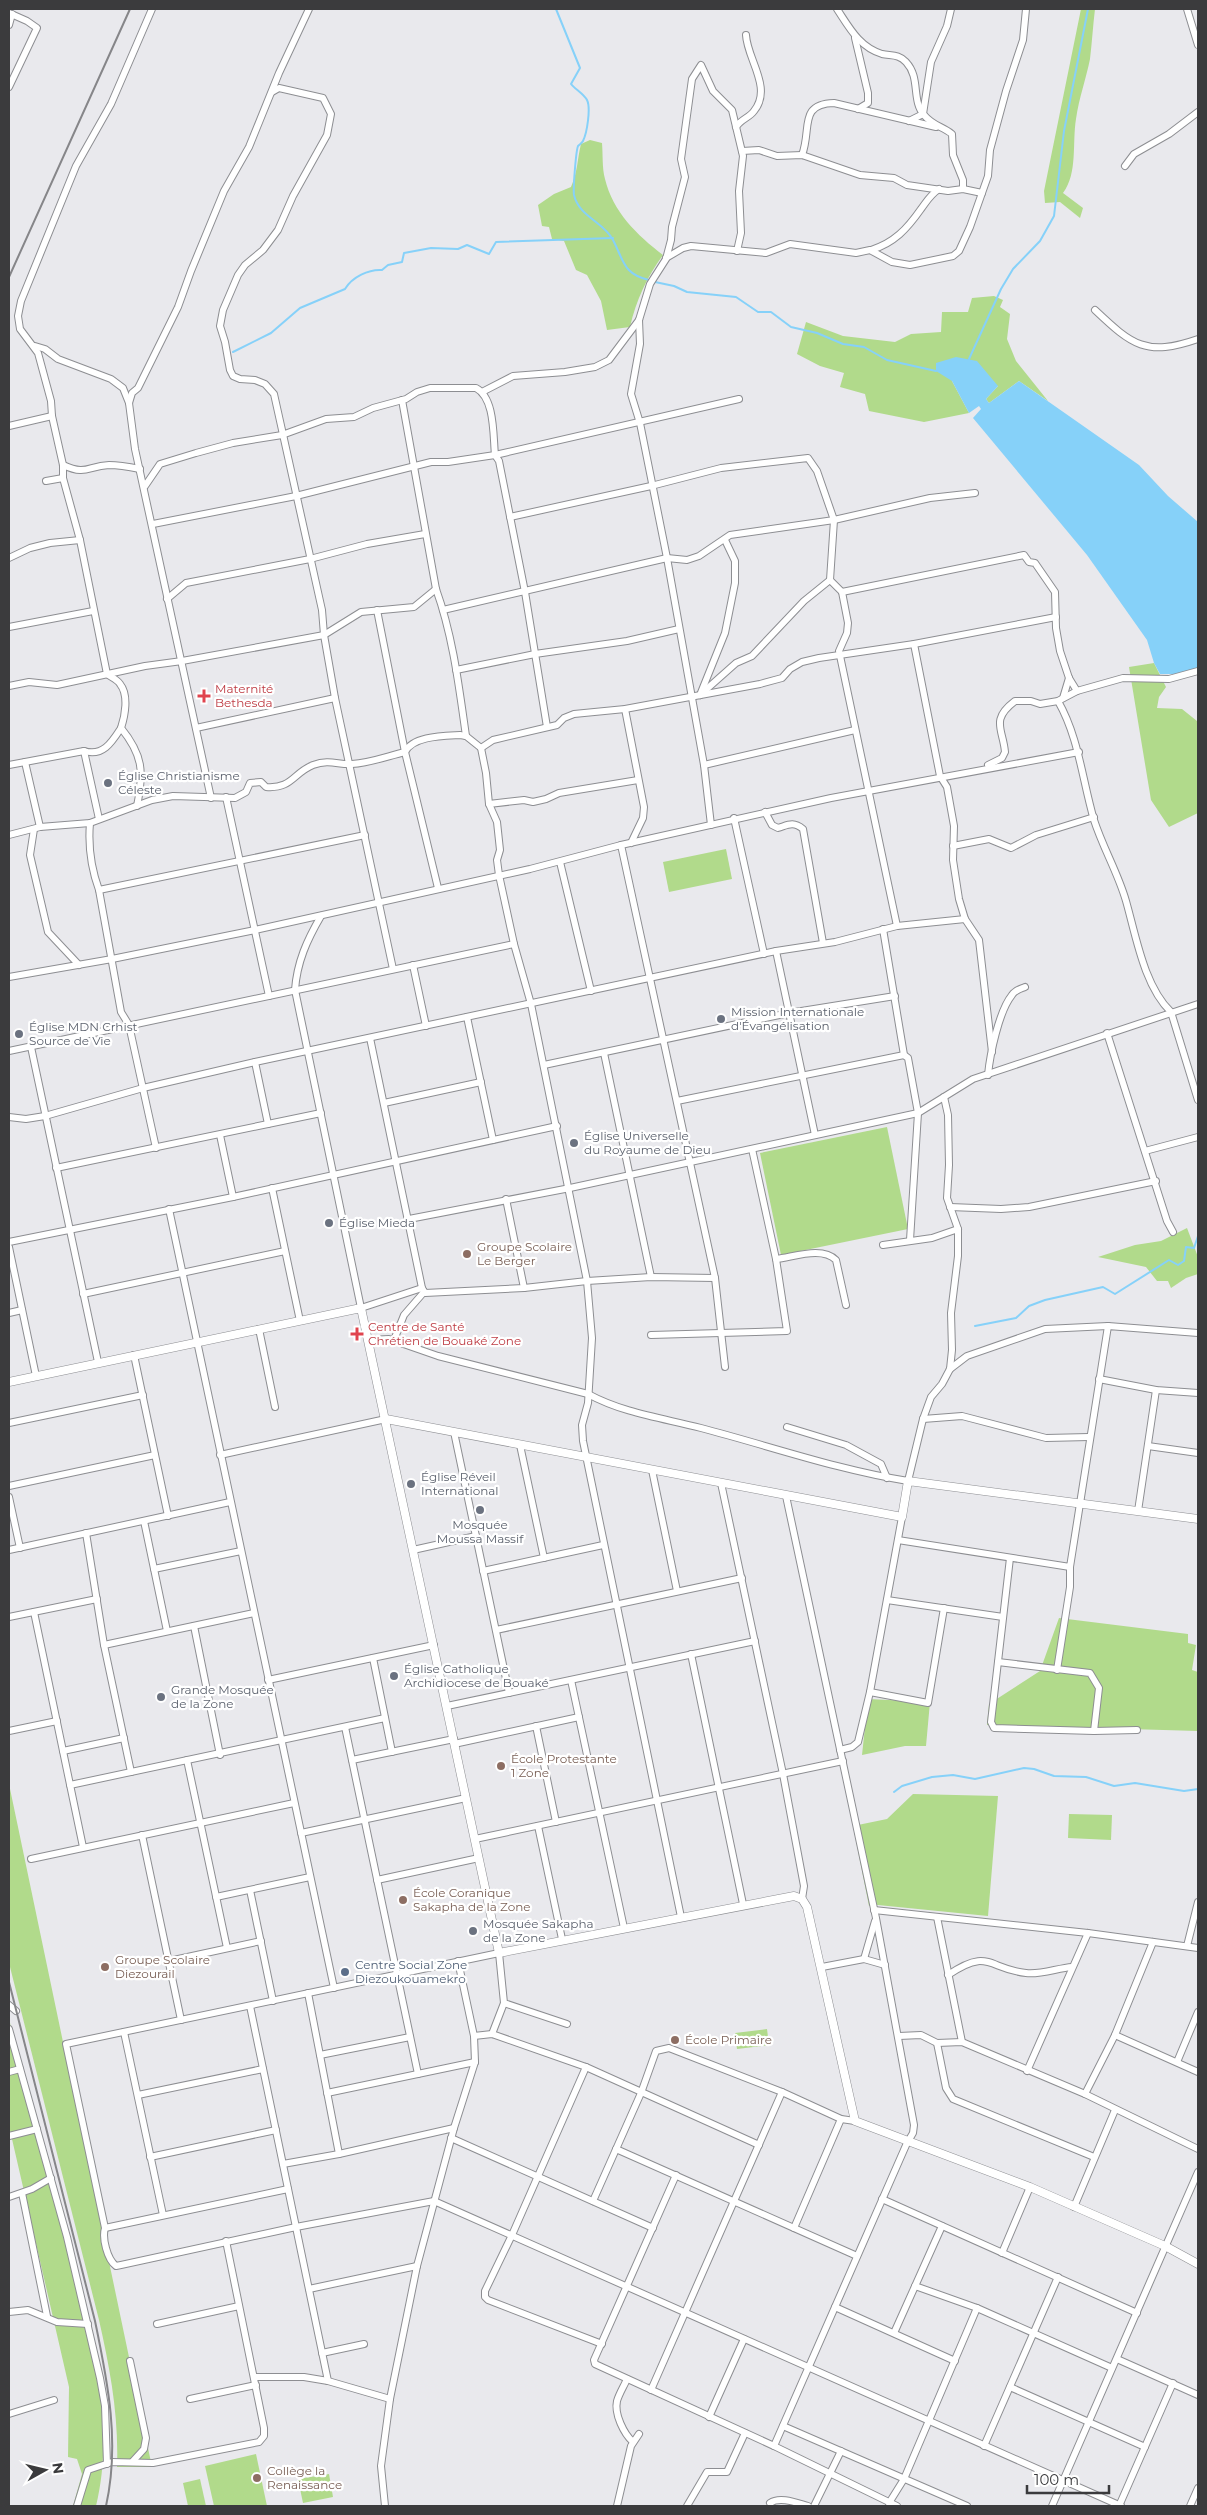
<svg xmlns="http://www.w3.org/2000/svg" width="1207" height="2515" viewBox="0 0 1207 2515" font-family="Montserrat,sans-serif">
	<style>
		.green { fill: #b1da8b }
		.water { fill: #86d1f9 }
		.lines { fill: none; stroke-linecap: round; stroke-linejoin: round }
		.stream { stroke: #86d1f9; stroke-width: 2 }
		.minor-casing { stroke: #8d8e92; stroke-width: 8 }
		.tertiary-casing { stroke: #8d8e92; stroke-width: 9 }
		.minor { stroke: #fff; stroke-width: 6 }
		.tertiary { stroke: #fff; stroke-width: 8 }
		.rail { stroke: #868689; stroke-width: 2 }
		.health-dot { fill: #e0444e; stroke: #fff; stroke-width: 2 }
		.worship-dot { fill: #6b7280; stroke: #fff; stroke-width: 2 }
		.education-dot { fill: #8d6e63; stroke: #fff; stroke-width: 2 }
		.service-dot { fill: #5c6f8a; stroke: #fff; stroke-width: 2 }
		.labels { text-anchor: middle; stroke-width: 4.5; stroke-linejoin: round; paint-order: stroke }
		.health-label { font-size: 12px; fill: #be3a42; stroke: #fff; text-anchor: start }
		.worship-label { font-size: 12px; fill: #5b616d; stroke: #fff; text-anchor: start }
		.education-label { font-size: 12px; fill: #785e54; stroke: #fff; text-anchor: start }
		.service-label { font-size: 12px; fill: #4e5e75; stroke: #fff; text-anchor: start }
	</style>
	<rect width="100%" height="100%" fill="#e9e9ed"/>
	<g class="green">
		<path d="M1081 9H1095C1093 25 1092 42 1090 59 1086 79 1079 98 1076 119 1072 143 1078 173 1063 193L1083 208 1080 218 1060 202 1045 203 1044 191Z"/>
		<path d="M590 140 602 143C603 155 602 168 605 179 613 212 637 235 663 255 647 277 636 300 630 327L607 330 601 301 587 275 576 270 564 241 552 239 549 227 542 226 538 205 554 194 571 187C578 171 577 160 581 144Z"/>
		<path d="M994 296 1003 300 1000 307 1010 314 1007 339 1016 361 1048 401 1019 381 989 403 986 399 998 386 952 381 969 413 924 422 869 411 865 394 840 387 844 373 820 366 797 354 806 322 843 336 895 342 911 334 941 332 942 312H968L972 298Z"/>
		<path d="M1154 663 1166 687 1159 697 1157 708 1182 709 1197 721 1198 720V813L1169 827 1151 800 1129 667Z"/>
		<path d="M726 849 732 879 669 892 663 862Z"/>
		<path d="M887 1127 908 1229 781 1255 760 1153Z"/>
		<path d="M1187 1228 1198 1257V1274L1186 1278 1171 1288 1168 1281H1157L1146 1267 1098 1257 1135 1245 1161 1241Z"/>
		<path d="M1059 1618 1188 1634V1643L1196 1645 1192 1670 1198 1672V1731L987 1725 989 1704 1040 1671Z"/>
		<path d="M868 1699 930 1702 926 1746H905L862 1755Z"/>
		<path d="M9 1784 152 2467H117C119 2416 110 2369 99 2320L9 1963Z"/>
		<path d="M913 1794 998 1796 988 1916 878 1905 869 1906 853 1826 887 1819Z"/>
		<path d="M1069 1814 1112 1815 1111 1840 1068 1838Z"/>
		<path d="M9 2019C27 2091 45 2163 64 2235 86 2323 118 2415 96 2506H73L82 2474 77 2459 68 2457 69 2387 9 2126Z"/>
		<path d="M767 2029 769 2045 737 2049 735 2033Z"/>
		<path d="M256 2454 267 2506H214L205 2466Z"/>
		<path d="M329 2474 333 2497 303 2503 298 2479Z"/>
		<path d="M200 2479 206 2506H188L183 2483Z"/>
	</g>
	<path class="water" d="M956 357 977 361 998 386 986 399 989 403 1019 381 1139 465 1168 496 1198 522V668L1175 674H1160L1154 663 1147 640 1087 555 973 418 981 409 979 406 969 413 952 381 936 371V363Z"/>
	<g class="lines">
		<g class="stream">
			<path d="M556 9 580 68 571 84C575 89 584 94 587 100 591 108 587 133 583 141 582 143 580 144 578 146 576 151 573 188 574 195 579 217 604 222 613 240 624 261 623 274 649 280"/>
			<path d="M655 282 674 286 687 292 736 297 758 312H771L791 327 817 333 843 344 864 347 887 360 936 371"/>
			<path d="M233 352 271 333 300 308 345 289C352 277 369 269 382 270L388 265 402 262 404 253 431 248 458 249 467 245 489 254 496 242 613 238"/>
			<path d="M969 359 1001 289 1013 269 1040 241 1054 216 1064 131 1088 9"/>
			<path d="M975 1326 1016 1318 1029 1306 1045 1300 1103 1287 1115 1294 1169 1260 1178 1265 1184 1261 1186 1247 1194 1248 1198 1236"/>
			<path d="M894 1792 902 1786 932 1777 953 1775 975 1779 1024 1768 1034 1769 1054 1776 1086 1777 1114 1786 1135 1783 1184 1791 1198 1789"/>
		</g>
		<defs>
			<g id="minor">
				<path d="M837 9C849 27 859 47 882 54 891 56 899 54 906 62 921 78 911 100 924 115 933 126 942 126 952 134L953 155 963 180V189"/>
				<path d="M1187 9 1198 45"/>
				<path d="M9 13 27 21 37 28 9 87"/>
				<path d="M9 25 12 14"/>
				<path d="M855 38 868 93V103L858 109"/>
				<path d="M272 92 279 88 323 98 331 114 327 135 293 196 278 230 263 250 245 265 238 275 223 310 220 326 225 342 230 370 233 376 240 379 255 380 265 384 274 394 322 610 324 635 335 698 393 969"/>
				<path d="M909 121 923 114 931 62 947 26 951 9"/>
				<path d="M736 127C741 119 749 118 754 111 773 88 747 59 746 35"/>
				<path d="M742 151 759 150 777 156 802 155 860 175 894 178 907 185 948 191 963 189 982 193"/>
				<path d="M802 155C812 129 798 104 834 103L936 127"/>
				<path d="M1125 166 1134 154 1169 134 1198 112"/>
				<path d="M871 250C894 243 907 229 921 209 927 201 930 195 939 189"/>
				<path d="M666 258 683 248 691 246 766 253 790 244 856 253 870 250 892 262 910 265 953 256 959 251 970 227 988 176 990 150 1006 91 1023 40 1026 9"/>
				<path d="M1095 310C1132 345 1146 357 1198 339"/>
				<path d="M35 346 45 349 58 359 111 379 123 388 129 403"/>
				<path d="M482 392 513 376 565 372 595 367 609 360 639 320"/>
				<path d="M402 400 436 589C453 636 459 687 466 736"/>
				<path d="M9 426 52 416"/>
				<path d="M63 465C87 476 87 466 109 465 119 465 130 467 140 469"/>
				<path d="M46 481 63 478"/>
				<path d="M145 486 160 464 196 453 233 443 282 435 326 419 354 417 373 408 406 399 417 392 430 388H476C495 398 493 435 495 455L499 461 525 592 547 727"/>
				<path d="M510 517 651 486 721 468 808 458 817 471 834 520 830 580 842 592 848 623 847 633 839 651 897 926"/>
				<path d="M153 524 296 496 431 462H448L495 455 739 399"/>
				<path d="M9 558 30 548 50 543 80 540"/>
				<path d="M842 592 1024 555 1029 562 1035 563 1055 592 1056 628 1060 651 1069 678 1077 691"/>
				<path d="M167 599 186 583 310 559 367 544 425 534"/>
				<path d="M377 610 405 752 438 888"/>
				<path d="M443 610 667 558 687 560 699 556 730 535 834 520 930 498 975 493"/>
				<path d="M9 627 93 611"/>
				<path d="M914 644 940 776 947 787 954 826 953 860 959 899 965 919 979 940 992 1052"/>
				<path d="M456 670 535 654 627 641 679 629"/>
				<path d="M9 686 29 682 57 685 145 666 182 661 324 635 361 612 414 607 436 589"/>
				<path d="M700 695 736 663 752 656 804 601 830 580"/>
				<path d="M700 695 725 633 735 583V561L725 540"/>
				<path d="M1063 698 1069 678"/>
				<path d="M1058 701C1079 738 1082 779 1094 820 1103 848 1118 873 1126 901 1136 936 1144 986 1171 1012L1198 1100"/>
				<path d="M625 709 644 807 643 818 631 843"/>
				<path d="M196 728 335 698"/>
				<path d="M481 748 493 740 557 725 564 718 574 714 625 709 760 684 782 678 790 669 802 662 819 658 914 644 1056 617"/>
				<path d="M84 751 99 819"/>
				<path d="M25 762 40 827"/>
				<path d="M9 765 84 751C103 757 112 742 121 728"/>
				<path d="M704 765 855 730"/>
				<path d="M988 765 1002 758 1005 752C1003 729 990 720 1015 701H1031L1040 704 1058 701 1077 691 1123 678 1169 679 1198 671"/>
				<path d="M226 797 269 996"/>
				<path d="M211 798 135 449 129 403 132 393 138 388 178 307 191 271 224 191 249 147 279 73 309 9"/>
				<path d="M489 804 524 800 533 802 546 799 559 793 638 780"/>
				<path d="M137 806C144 772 143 755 121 728 125 716 129 695 120 684 118 680 111 677 107 674L80 540 63 478V465L52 416 51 401 38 353 20 329 18 316 21 301 76 166 111 104 152 9"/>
				<path d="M765 812 772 825 778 828C788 825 793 821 803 829L823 943"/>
				<path d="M734 818 764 954"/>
				<path d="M90 823C88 846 91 868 99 890L121 1012 129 1025 156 1148"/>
				<path d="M711 825 704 765 667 558 640 423 631 394 640 344 639 320 650 284 666 259 671 240 672 227 685 177 681 159 692 79 701 65 713 91 732 110 743 156 739 191 741 233 737 251"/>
				<path d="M34 829 30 855 48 932 79 965"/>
				<path d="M9 835 40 827 90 823 152 800 173 796 235 798 246 792 250 783 261 782 266 787C292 789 293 773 313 765 330 759 338 765 352 764 370 763 388 756 405 752 413 736 443 736 460 735L466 736 481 748 486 773 489 804 497 822 500 850 497 860 499 875 514 944 531 1004 587 1281 592 1338 588 1403 582 1425 583 1441 681 1917"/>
				<path d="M621 845 715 1278 725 1367"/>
				<path d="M953 846 989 839 1011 848 1036 835 1094 817"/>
				<path d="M560 862 591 991"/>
				<path d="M99 890 365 835"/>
				<path d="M321 916C307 940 297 962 295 990L361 1308 422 1288"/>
				<path d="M883 929 904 1055 908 1058 918 1113 910 1240"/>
				<path d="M776 951 815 1135"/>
				<path d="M413 965 426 1026"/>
				<path d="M9 977 112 959 255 930 530 869 621 845 831 798 1079 752"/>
				<path d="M467 1017 493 1140"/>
				<path d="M1107 1033 1167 1221 1173 1232"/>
				<path d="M370 1038 422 1288 425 1293 524 1288 587 1281 651 1277 715 1278"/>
				<path d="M31 1047 98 1362"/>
				<path d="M9 1051 514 944"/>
				<path d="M604 1053 651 1277"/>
				<path d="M255 1062 268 1124"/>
				<path d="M544 1065 789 1013 895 996"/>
				<path d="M988 1075C990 1054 999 1011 1012 995 1015 990 1020 989 1025 987"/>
				<path d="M677 1101 904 1055"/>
				<path d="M384 1103 481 1082"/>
				<path d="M9 1117 26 1119 45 1116 143 1088 255 1062 776 951 835 942 897 926 965 919"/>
				<path d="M220 1135 233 1197"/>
				<path d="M1145 1151 1198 1137"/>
				<path d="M56 1168 321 1113"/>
				<path d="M272 1188 300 1321"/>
				<path d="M506 1199 524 1288"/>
				<path d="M950 1207 1001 1209 1029 1207 1156 1181"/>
				<path d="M169 1209 334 1988"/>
				<path d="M409 1219 570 1188 918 1113 973 1079 1198 1004"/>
				<path d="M9 1242 233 1197 557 1126"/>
				<path d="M883 1245 932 1238 958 1229"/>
				<path d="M9 1247 36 1376"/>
				<path d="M776 1259C794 1257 822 1246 836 1260L846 1305"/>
				<path d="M83 1294 285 1251"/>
				<path d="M9 1313 22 1310"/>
				<path d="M259 1329 275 1407"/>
				<path d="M651 1335 787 1331 776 1259 752 1149"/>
				<path d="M369 1340 389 1339 438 1356 588 1394C623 1413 662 1418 701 1428 770 1446 838 1470 908 1481L923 1419 931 1397 942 1384 950 1369 952 1350 951 1313 958 1256V1229L947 1198 949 1165 948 1115 944 1097"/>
				<path d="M394 1340 404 1315 424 1292"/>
				<path d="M134 1355 168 1516"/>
				<path d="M950 1369 967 1356 1045 1329 1108 1326"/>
				<path d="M1099 1379 1156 1390 1198 1393"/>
				<path d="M923 1419 962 1416 1046 1438 1089 1437"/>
				<path d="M9 1423 143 1395"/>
				<path d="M787 1427 846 1445 881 1464 887 1478"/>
				<path d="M454 1432 509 1693"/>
				<path d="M520 1445 544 1558"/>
				<path d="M1148 1446 1198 1453"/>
				<path d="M220 1455 386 1419"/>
				<path d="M652 1470 677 1591"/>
				<path d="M721 1483 783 1774 804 1886 802 1899"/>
				<path d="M9 1486 155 1455"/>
				<path d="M9 1497 20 1548"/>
				<path d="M1138 1511 1156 1390"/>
				<path d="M144 1521 167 1631"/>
				<path d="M86 1533 104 1645 131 1772"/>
				<path d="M898 1540 1070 1567 1108 1326 1198 1333"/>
				<path d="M9 1550 230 1502"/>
				<path d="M413 1550 476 1536"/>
				<path d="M1010 1558 991 1722 994 1728 1094 1731 1137 1730"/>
				<path d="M154 1569 241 1551"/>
				<path d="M483 1571 603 1545"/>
				<path d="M887 1600 1003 1617"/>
				<path d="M34 1612 83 1847"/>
				<path d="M9 1617 97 1599"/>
				<path d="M194 1626 220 1755"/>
				<path d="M496 1630 742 1578"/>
				<path d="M104 1645 254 1613"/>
				<path d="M691 1654 743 1904"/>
				<path d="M373 1658 392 1752"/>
				<path d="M998 1662 1090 1673 1099 1688 1094 1731"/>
				<path d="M1057 1670 1070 1587V1567"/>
				<path d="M268 1680 434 1645"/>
				<path d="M571 1680 624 1928"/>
				<path d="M870 1692 928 1703 944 1608"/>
				<path d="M447 1706 755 1641"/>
				<path d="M536 1726 556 1822"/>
				<path d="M345 1727 418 2074"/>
				<path d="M9 1731 57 1721"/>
				<path d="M454 1744 579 1717"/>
				<path d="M840 1750 852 1747 858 1742 870 1692 902 1517"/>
				<path d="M63 1751 124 1738"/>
				<path d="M187 1760 227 1948"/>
				<path d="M352 1760 454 1739"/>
				<path d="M70 1785 385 1718"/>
				<path d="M538 1826 562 1939"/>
				<path d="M301 1833 466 1798"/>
				<path d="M142 1835 181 2020"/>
				<path d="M475 1839 843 1761"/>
				<path d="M31 1859 294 1803"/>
				<path d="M377 1880 479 1858"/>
				<path d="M250 1890 273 2001"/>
				<path d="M216 1897 310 1877"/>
				<path d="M874 1910 1088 1933 1198 1948"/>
				<path d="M937 1917 962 2042"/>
				<path d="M1187 1946 1198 1902"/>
				<path d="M864 1959 875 1921"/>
				<path d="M169 1961 261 1941"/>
				<path d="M822 1967 864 1959 885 1965"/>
				<path d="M948 1975C989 1947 988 1969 1026 1973 1040 1975 1058 1968 1072 1967"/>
				<path d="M308 1993 339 2154"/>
				<path d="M9 2005 16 2011"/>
				<path d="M250 2006 328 2381"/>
				<path d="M567 2024 504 2003 499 1953 66 2044 105 2228C102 2238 107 2259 116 2266L121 2265 296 2227 434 2201 1121 2506"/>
				<path d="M9 2029 67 2237 100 2378 105 2406 107 2464"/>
				<path d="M124 2032 163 2215"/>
				<path d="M492 2034 504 2003"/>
				<path d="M1115 2035 1198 2072"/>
				<path d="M474 2036 492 2034 586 2067 759 2145"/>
				<path d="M899 2036 921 2035 937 2043 962 2042 1085 2094 1198 2149"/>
				<path d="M937 2043 946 2088 953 2099 1094 2157"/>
				<path d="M320 2055 410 2037"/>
				<path d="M1177 2062 1198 2012"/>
				<path d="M586 2067 512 2235 485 2291V2297L488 2300 602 2344"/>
				<path d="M1027 2071 1088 1933"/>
				<path d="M9 2072 20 2069"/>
				<path d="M327 2093 475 2062"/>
				<path d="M1085 2094 1115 2035 1153 1942"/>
				<path d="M138 2095 263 2069"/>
				<path d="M9 2136 37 2129"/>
				<path d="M451 2138 653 2228"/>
				<path d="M616 2149 857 2256"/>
				<path d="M150 2157 276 2130"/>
				<path d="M283 2164 339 2154 454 2128"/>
				<path d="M676 2175 594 2360 595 2364 774 2446 897 2506"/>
				<path d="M22 2193 47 2316"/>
				<path d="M9 2197 32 2189 51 2178"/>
				<path d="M882 2199 1137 2313"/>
				<path d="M593 2201 641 2093 656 2051 669 2048 782 2092 841 2119 855 2121"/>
				<path d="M1074 2207 1115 2110"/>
				<path d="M105 2228 288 2189"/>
				<path d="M794 2228 841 2119"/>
				<path d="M1002 2253 1030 2187"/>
				<path d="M915 2286 977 2308 1112 2368"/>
				<path d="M309 2289 417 2266"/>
				<path d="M835 2307 955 2361"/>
				<path d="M9 2312 28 2310 57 2322 88 2324"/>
				<path d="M157 2324 239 2306"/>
				<path d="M894 2333 942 2226"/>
				<path d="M322 2353 364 2344"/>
				<path d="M1117 2359 1198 2395"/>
				<path d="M130 2361 146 2438 144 2449 133 2461"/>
				<path d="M254 2377H304L328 2381 390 2399"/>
				<path d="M627 2379C624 2386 619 2394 617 2401 614 2414 624 2434 633 2442"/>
				<path d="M1010 2387 1145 2447"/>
				<path d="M651 2390 782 2092"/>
				<path d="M190 2399 256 2385"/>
				<path d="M9 2414 54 2400"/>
				<path d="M709 2417 744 2339"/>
				<path d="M783 2426 967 2506"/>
				<path d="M774 2446 907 2143 913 2133 914 2125 876 1918 786 1496"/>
				<path d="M984 2446 1058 2277"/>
				<path d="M770 2503C780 2496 797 2503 808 2506"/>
				<path d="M889 2503 904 2479 977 2308"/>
				<path d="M77 2506 88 2470 112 2462 153 2463 259 2442 264 2436V2428L226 2241"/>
				<path d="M385 2506 381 2466 390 2399 417 2266 454 2128 475 2062 474 2036 458 1961"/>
				<path d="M617 2506 631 2446 639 2434"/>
				<path d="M687 2506 707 2472H727L745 2433"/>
				<path d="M814 2506 841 2451"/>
				<path d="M1052 2506 1198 2172"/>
				<path d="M1119 2506 1173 2383"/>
				<path d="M1190 2506 1198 2488"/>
			</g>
			<g id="tertiary">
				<path d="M9 1382 361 1308 499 1953 794 1896 802 1899 807 1907 855 2121 1030 2187 1165 2246 1198 2264"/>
				<path d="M386 1419 902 1517 908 1481 1198 1519"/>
			</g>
		</defs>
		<use href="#minor" class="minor-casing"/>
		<use href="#tertiary" class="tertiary-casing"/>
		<use href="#minor" class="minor"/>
		<use href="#tertiary" class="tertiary"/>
		<g class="rail">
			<path d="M9 277 130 9"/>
			<path d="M9 1982 95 2321C108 2383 120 2443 106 2506"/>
		</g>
	</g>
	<g class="health-dot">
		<path d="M201.5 688.5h5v5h5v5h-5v5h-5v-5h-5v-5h5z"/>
		<path d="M354.5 1326.5h5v5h5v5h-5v5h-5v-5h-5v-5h5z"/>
	</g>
	<g class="worship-dot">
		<circle cx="108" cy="783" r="5"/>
		<circle cx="721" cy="1019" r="5"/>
		<circle cx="19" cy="1034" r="5"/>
		<circle cx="574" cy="1143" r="5"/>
		<circle cx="329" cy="1223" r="5"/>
		<circle cx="411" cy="1484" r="5"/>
		<circle cx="480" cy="1510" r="5"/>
		<circle cx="394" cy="1676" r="5"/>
		<circle cx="161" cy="1697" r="5"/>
		<circle cx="473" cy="1931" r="5"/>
	</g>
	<g class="education-dot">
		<circle cx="467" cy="1254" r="5"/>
		<circle cx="501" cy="1766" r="5"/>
		<circle cx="403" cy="1900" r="5"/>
		<circle cx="105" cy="1967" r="5"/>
		<circle cx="675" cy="2040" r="5"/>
		<circle cx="257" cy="2478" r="5"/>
	</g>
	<circle class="service-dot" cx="345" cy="1972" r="5"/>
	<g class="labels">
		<g class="health-label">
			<text x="215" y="693">Maternité<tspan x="215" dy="14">Bethesda</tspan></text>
			<text x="368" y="1331">Centre de Santé<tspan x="368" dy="14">Chrétien de Bouaké Zone</tspan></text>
		</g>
		<g class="worship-label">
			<text x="118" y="780">Église Christianisme<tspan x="118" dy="14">Céleste</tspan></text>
			<text x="731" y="1016">Mission Internationale<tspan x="731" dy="14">d'Évangélisation</tspan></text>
			<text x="29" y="1031">Église MDN Crhist<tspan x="29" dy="14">Source de Vie</tspan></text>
			<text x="584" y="1140">Église Universelle<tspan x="584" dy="14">du Royaume de Dieu</tspan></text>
			<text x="339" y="1227">Église Mieda</text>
			<text x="421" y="1481">Église Réveil<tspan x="421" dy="14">International</tspan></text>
			<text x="480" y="1529" text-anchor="middle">Mosquée<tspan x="480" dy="14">Moussa Massif</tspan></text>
			<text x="404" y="1673">Église Catholique<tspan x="404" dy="14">Archidiocese de Bouaké</tspan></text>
			<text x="171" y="1694">Grande Mosquée<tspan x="171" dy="14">de la Zone</tspan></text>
			<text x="483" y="1928">Mosquée Sakapha<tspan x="483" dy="14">de la Zone</tspan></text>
		</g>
		<g class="education-label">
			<text x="477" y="1251">Groupe Scolaire<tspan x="477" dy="14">Le Berger</tspan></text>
			<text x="511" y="1763">École Protestante<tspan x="511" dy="14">1 Zone</tspan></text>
			<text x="413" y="1897">École Coranique<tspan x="413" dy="14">Sakapha de la Zone</tspan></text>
			<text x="115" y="1964">Groupe Scolaire<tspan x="115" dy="14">Diezourail</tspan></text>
			<text x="685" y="2044">École Primaire</text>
			<text x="267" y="2475">Collège la<tspan x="267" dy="14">Renaissance</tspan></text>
		</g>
		<g class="service-label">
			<text x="355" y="1969">Centre Social Zone<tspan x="355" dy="14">Diezoukouamekro</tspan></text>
		</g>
	</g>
	<rect width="1207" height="2515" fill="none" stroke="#3b3b3d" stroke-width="20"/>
	<g transform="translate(45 2470) rotate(82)" stroke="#ffffff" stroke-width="4" paint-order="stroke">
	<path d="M0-4L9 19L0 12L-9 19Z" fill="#3b3b3d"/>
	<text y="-8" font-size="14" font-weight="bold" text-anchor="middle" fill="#3b3b3d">N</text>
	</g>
	<path d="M1027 2485v8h82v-8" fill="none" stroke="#3b3b3d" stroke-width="2.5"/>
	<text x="1034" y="2485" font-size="15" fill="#3b3b3d" stroke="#ffffff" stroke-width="4" paint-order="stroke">100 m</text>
</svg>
